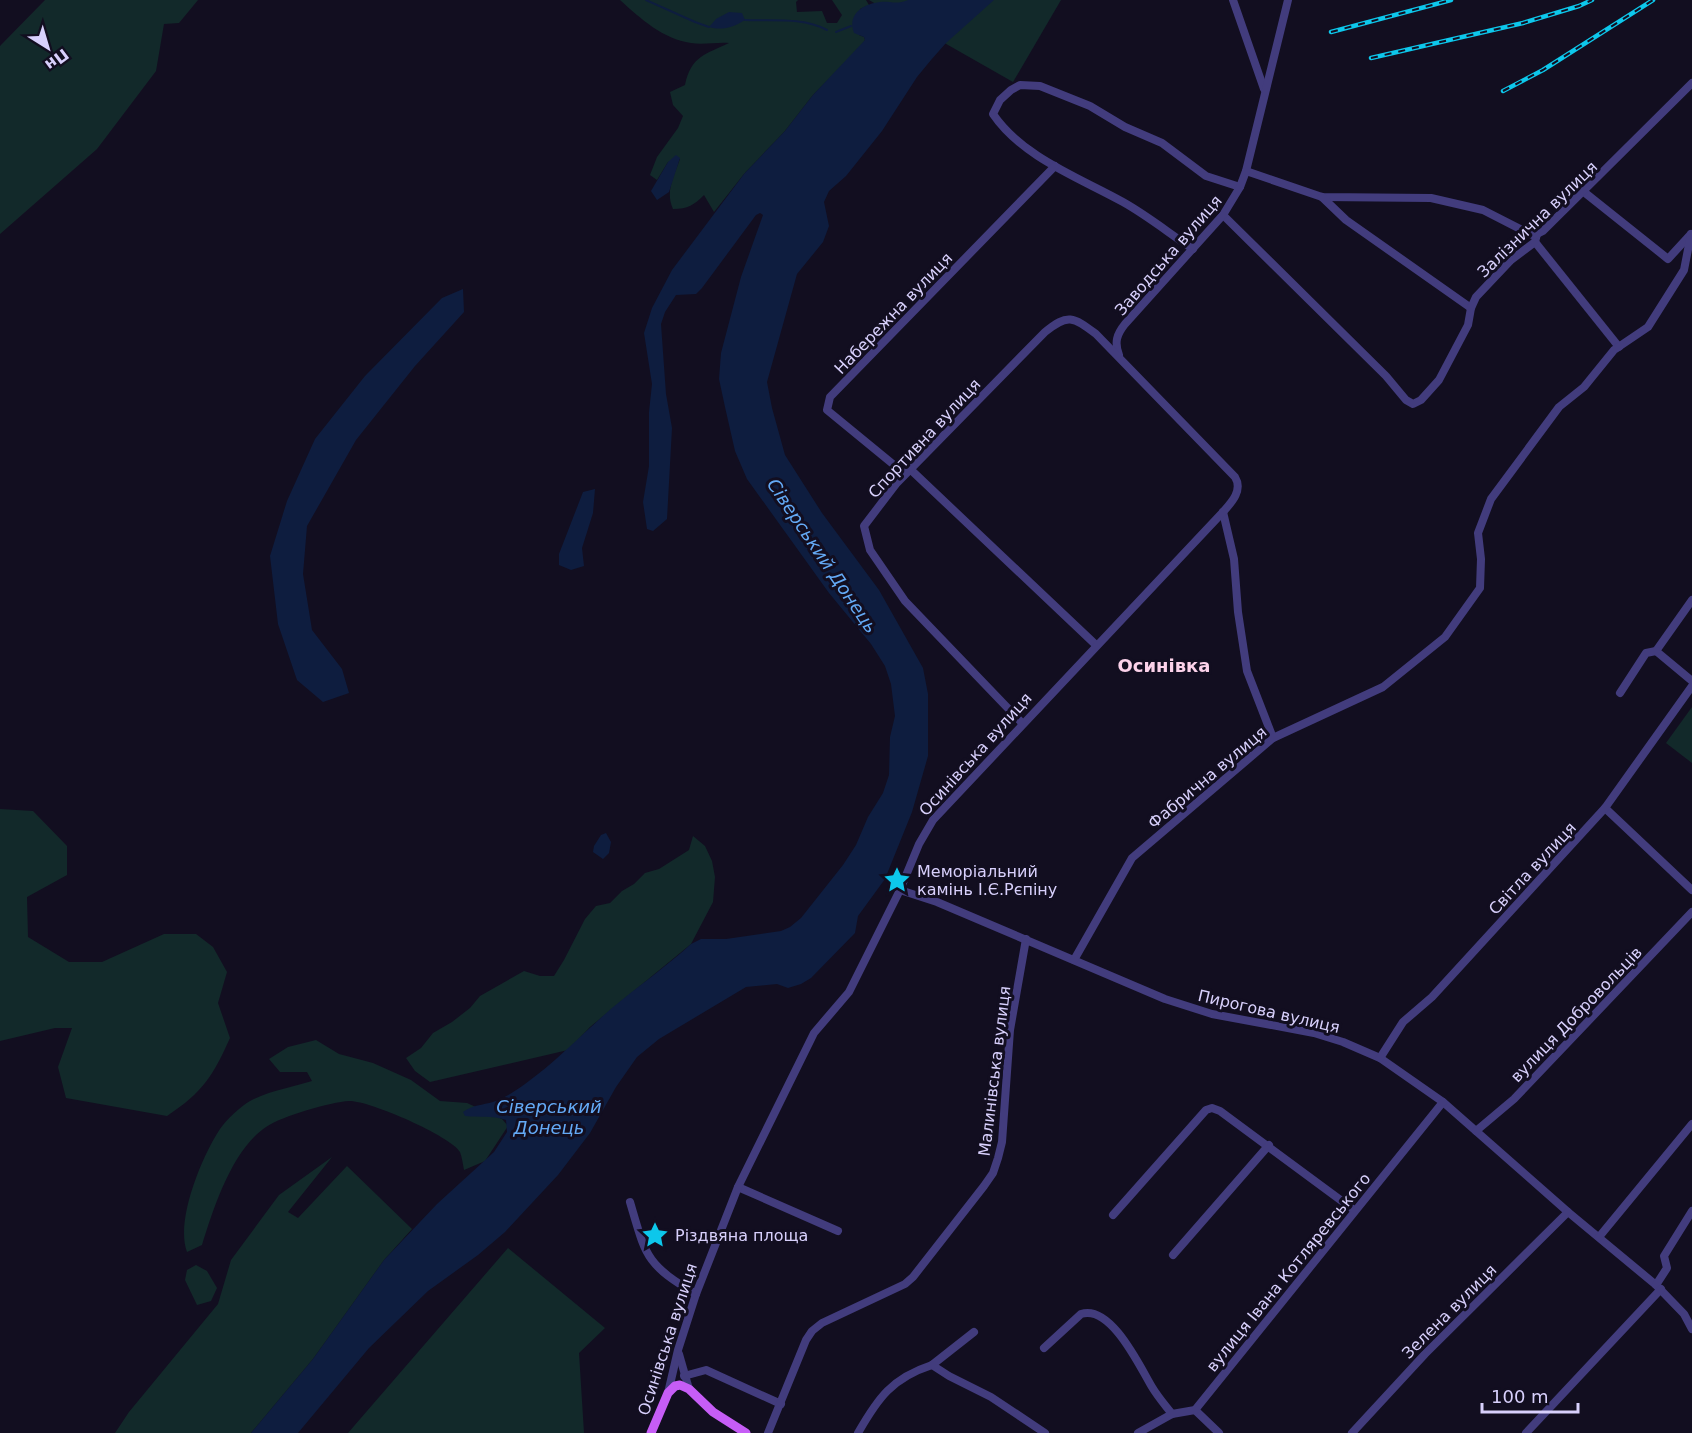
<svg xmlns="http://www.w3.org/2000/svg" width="1692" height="1433" viewBox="0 0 1692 1433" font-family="'DejaVu Sans',sans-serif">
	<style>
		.green { fill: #12292a }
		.water { fill: #0e1d3f }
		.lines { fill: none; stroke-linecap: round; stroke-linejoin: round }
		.stream { stroke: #0e1d3f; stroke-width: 2 }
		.minor { stroke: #423c7d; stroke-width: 8 }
		.major { stroke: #c65df6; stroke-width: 9 }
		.rail-casing { stroke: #0dc7eb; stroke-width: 4.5 }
		.rail { stroke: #120e20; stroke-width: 2; stroke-dasharray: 7; stroke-linecap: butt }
		.labels { text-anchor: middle; stroke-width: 6; stroke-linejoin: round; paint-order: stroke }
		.street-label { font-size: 16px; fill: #d8d0fc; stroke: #120e20 }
		.poi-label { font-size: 16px; fill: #d8d0fc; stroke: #120e20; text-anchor: start }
		.water-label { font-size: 18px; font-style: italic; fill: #64aaf6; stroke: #120e20 }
		.neighbourhood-label { font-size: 18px; font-weight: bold; fill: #fcd2ea; stroke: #120e20 }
	</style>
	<rect width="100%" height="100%" fill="#120e20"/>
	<g class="green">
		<path d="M45 0H198L179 23 164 24 156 71 97 149 0 234V46Z"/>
		<path d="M620 0H798L796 2 797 12 822 11 827 23H837L842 15 832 0H866L869 5 860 9 859 35 864 37 865 40 862 45 813 95 785 131 744 174 714 212 704 195C694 205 688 209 673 209 665 192 674 176 680 159L668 162 657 180 650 175 657 157 678 128 683 116 673 105 670 92 685 85C691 56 706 54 729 43 717 42 703 45 691 43 663 39 641 19 620 0Z"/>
		<path d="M869 0H1061L1013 82Z"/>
		<path d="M1692 707V763L1666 743Z"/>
		<path d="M0 809 33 811 67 846V875L27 897 28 937 69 962H102L164 934H196L213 947 227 972 218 1003 230 1038C213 1076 203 1092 167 1116L66 1098 58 1067 72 1028H55L0 1041Z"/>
		<path d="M693 836 705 846 712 861 715 877 713 902 691 944 590 1027 568 1050 430 1082 415 1071 406 1058 421 1048 433 1033 452 1022 470 1008 480 996 524 971 540 976H554L564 960 585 919 596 906 610 903 622 891 634 884 645 873 659 869 689 850Z"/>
		<path d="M316 1040 339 1054 373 1063 411 1080 440 1101 467 1103 502 1119 508 1126 485 1161 464 1170C463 1165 462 1157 460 1152 451 1136 368 1100 349 1101 331 1102 282 1116 266 1127 232 1150 214 1207 202 1245L187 1252C175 1221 202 1156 220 1129 226 1120 241 1106 250 1101 269 1091 292 1087 312 1081L307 1072H280L269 1059 288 1047Z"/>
		<path d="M332 1157 288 1212 298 1218 347 1166 412 1229 384 1260 313 1359 251 1433H115L129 1412 218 1304 231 1260 279 1195Z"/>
		<path d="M508 1248 605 1328 579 1353 584 1433H348Z"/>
		<path d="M196 1265 207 1271 217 1288 211 1301 197 1305 185 1280 187 1270Z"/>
	</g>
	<g class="water">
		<path d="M908 0H994L946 43 931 60 917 77 882 131 846 176 829 191 824 202 829 226 823 242 797 274 767 382 772 408 785 455 822 513 879 590 923 668 928 694V756L912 812 885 879 858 916 855 933 811 978 801 984 788 988 777 984 746 987 659 1039 637 1057 616 1087 590 1133 558 1175 505 1232 478 1255 428 1291 369 1348 298 1433H251L313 1359 384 1260 437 1204 494 1152 507 1132 506 1120C492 1115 479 1118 465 1116L463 1112C472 1105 483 1105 493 1102 505 1098 515 1091 525 1084 557 1061 583 1033 612 1008 638 986 666 967 691 944L701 939H726L781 931 790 927 801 918 843 865 856 845 868 817 883 793 889 775 890 737 895 716 891 684 885 666 871 644 829 593 747 479 735 451 725 407 719 379 721 353 741 277 763 215 760 213 756 215 702 288 696 294 676 295 665 312 661 324 666 394 672 428 667 519 653 531 647 529 643 502 649 466V412L652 384 644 333 652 308 672 270 744 174 785 131 813 95 865 40 864 37 854 33C847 15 862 4 880 2 890 1 897 5 908 0Z"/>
		<path d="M729 12 742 13 745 20C734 27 722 31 709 27L716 19Z"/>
		<path d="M676 155 680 158 669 192 657 200 651 191 668 162Z"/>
		<path d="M463 289 464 312 415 366 356 440 307 526 303 574 312 630 342 669 349 693 323 702 297 680 278 624 270 556 287 501 315 439 365 376 442 298Z"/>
		<path d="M595 489 593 513 582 548 584 566 571 570 559 565V554L583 492Z"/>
		<path d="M606 833 611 842 609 853 603 859 593 852 594 846 601 835Z"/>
	</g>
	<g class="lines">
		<g class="stream">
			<path d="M646 0 695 22 709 27"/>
			<path d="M745 20C772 21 803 17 827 30"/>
			<path d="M836 32 851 26"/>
		</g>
		<g class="minor">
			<path d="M1233 0 1264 89"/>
			<path d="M1246 171 1322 197 1431 198 1483 210 1532 235 1537 234"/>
			<path d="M1584 192 1668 259 1691 234"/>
			<path d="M1322 197 1346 220 1471 308"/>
			<path d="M1223 215 1386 376 1406 400 1413 404 1421 400 1439 380 1468 325 1471 308 1476 297 1511 260 1535 242 1537 234 1543 231 1692 83"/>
			<path d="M1535 242 1619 347"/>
			<path d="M1193 249C1170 234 1148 216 1123 202 1080 178 1022 157 993 114L1000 100 1011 90 1020 85 1040 86 1090 106 1125 127 1162 143 1206 176 1240 187"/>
			<path d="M1119 355C1114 342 1117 334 1125 324L1223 215 1240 187 1246 171 1288 0"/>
			<path d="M910 469 1096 645"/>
			<path d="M905 474 827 410 830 397 1055 166"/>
			<path d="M1223 512 1234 559 1238 612 1247 671 1273 738"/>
			<path d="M1692 600 1656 651 1692 681"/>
			<path d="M1620 693 1646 653 1656 651"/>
			<path d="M1605 808 1692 890"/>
			<path d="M900 890 937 902 1165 999 1212 1014 1314 1033 1343 1042 1380 1058 1443 1102 1568 1212 1656 1285 1684 1314 1692 1329"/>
			<path d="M1074 960 1132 858 1273 738 1383 687 1445 637 1480 588 1481 559 1478 533 1491 499 1559 407 1584 387 1614 350 1648 327 1684 270 1691 234"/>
			<path d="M1380 1058 1403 1022 1432 997 1605 808 1692 686"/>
			<path d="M1476 1131 1514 1099 1692 912"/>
			<path d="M738 1187 838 1231"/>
			<path d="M630 1202C646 1256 645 1264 696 1294"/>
			<path d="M1113 1215 1206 1110 1212 1108 1220 1111 1354 1210"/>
			<path d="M1599 1237 1692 1124"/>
			<path d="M1173 1255 1269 1145"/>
			<path d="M1656 1285 1667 1268 1664 1256 1692 1211"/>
			<path d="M1044 1348 1081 1314C1111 1304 1140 1367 1152 1387 1158 1397 1165 1405 1172 1414"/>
			<path d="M679 1354 689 1389"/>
			<path d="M932 1365 949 1376 991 1397 1045 1433"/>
			<path d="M684 1376 706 1370 781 1404"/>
			<path d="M668 1393 678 1350 696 1294 738 1187 814 1033 849 992 900 890 919 844 933 820 1223 512C1232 502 1243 490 1235 477L1096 334C1073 317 1068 313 1045 332L896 484 864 526 870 550 905 601 1023 724"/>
			<path d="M1195 1410 1219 1433"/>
			<path d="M768 1433 806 1340 812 1331 822 1323 905 1284 913 1277 984 1186 993 1173 998 1158 1002 1142 1010 1030 1026 939"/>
			<path d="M858 1433C878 1398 892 1378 932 1365L974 1332"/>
			<path d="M1138 1433 1172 1414 1195 1410 1443 1102"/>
			<path d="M1352 1433 1425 1354 1568 1212"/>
			<path d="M1526 1433 1661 1289"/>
		</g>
		<path class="major" d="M651 1433 668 1393 675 1386 680 1385 689 1389 713 1412 746 1433"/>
		<defs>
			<g id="rail">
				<path d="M1331 32 1451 0"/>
				<path d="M1371 58 1523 23 1579 6 1592 0"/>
				<path d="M1503 91 1543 70 1653 0"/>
			</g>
		</defs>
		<use href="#rail" class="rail-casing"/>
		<use href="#rail" class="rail"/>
	</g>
	<defs>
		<symbol id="sight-bare" viewBox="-9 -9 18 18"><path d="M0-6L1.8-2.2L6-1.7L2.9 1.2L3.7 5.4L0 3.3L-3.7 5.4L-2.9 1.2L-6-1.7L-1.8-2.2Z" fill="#0dc7eb" stroke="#120e20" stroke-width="2.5" paint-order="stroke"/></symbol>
	</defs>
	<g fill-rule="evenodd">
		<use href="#sight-bare" x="878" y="861" width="38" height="38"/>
		<use href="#sight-bare" x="636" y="1216" width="38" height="38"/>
	</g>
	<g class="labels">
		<g class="street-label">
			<text transform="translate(1537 219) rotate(-44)" y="6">Залізнична вулиця</text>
			<text transform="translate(1168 255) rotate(-49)" y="6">Заводська вулиця</text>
			<text transform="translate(893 313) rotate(-46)" y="6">Набережна вулиця</text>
			<text transform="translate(924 438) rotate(-47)" y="6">Спортивна вулиця</text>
			<text transform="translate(975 754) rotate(-48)" y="6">Осинівська вулиця</text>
			<text transform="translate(1207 777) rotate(-40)" y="6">Фабрична вулиця</text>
			<text transform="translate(1532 868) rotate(-47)" y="6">Світла вулиця</text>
			<text transform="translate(1269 1011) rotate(13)" y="6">Пирогова вулиця</text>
			<text transform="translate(1576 1014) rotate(-46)" y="6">вулиця Добровольців</text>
			<text transform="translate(994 1071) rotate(-83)" y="6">Малинівська вулиця</text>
			<text transform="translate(1288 1272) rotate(-51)" y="6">вулиця Івана Котляревського</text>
			<text transform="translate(1449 1311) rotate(-45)" y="6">Зелена вулиця</text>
			<text transform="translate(667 1339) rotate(-72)" y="6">Осинівська вулиця</text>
		</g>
		<g class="poi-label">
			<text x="917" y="877">Меморіальний<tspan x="917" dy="18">камінь І.Є.Рєпіну</tspan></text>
			<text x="675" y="1241">Різдвяна площа</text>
		</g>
		<g class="water-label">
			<text transform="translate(822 556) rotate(56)" y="6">Сіверський Донець</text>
			<text x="549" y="1113">Сіверський<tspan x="549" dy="21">Донець</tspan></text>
		</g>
		<g class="neighbourhood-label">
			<text x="1164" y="672">Осинівка</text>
		</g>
	</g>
	<g transform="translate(48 48) rotate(143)" stroke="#120e20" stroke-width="4.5" paint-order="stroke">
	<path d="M0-4.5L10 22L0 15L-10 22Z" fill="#d8d0fc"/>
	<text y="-9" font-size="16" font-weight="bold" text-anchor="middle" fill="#d8d0fc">Пн</text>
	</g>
	<path d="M1482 1403v9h96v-9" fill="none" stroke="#d8d0fc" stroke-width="3"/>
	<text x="1491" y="1403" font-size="18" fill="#d8d0fc" stroke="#120e20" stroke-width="4.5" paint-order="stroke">100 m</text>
</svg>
